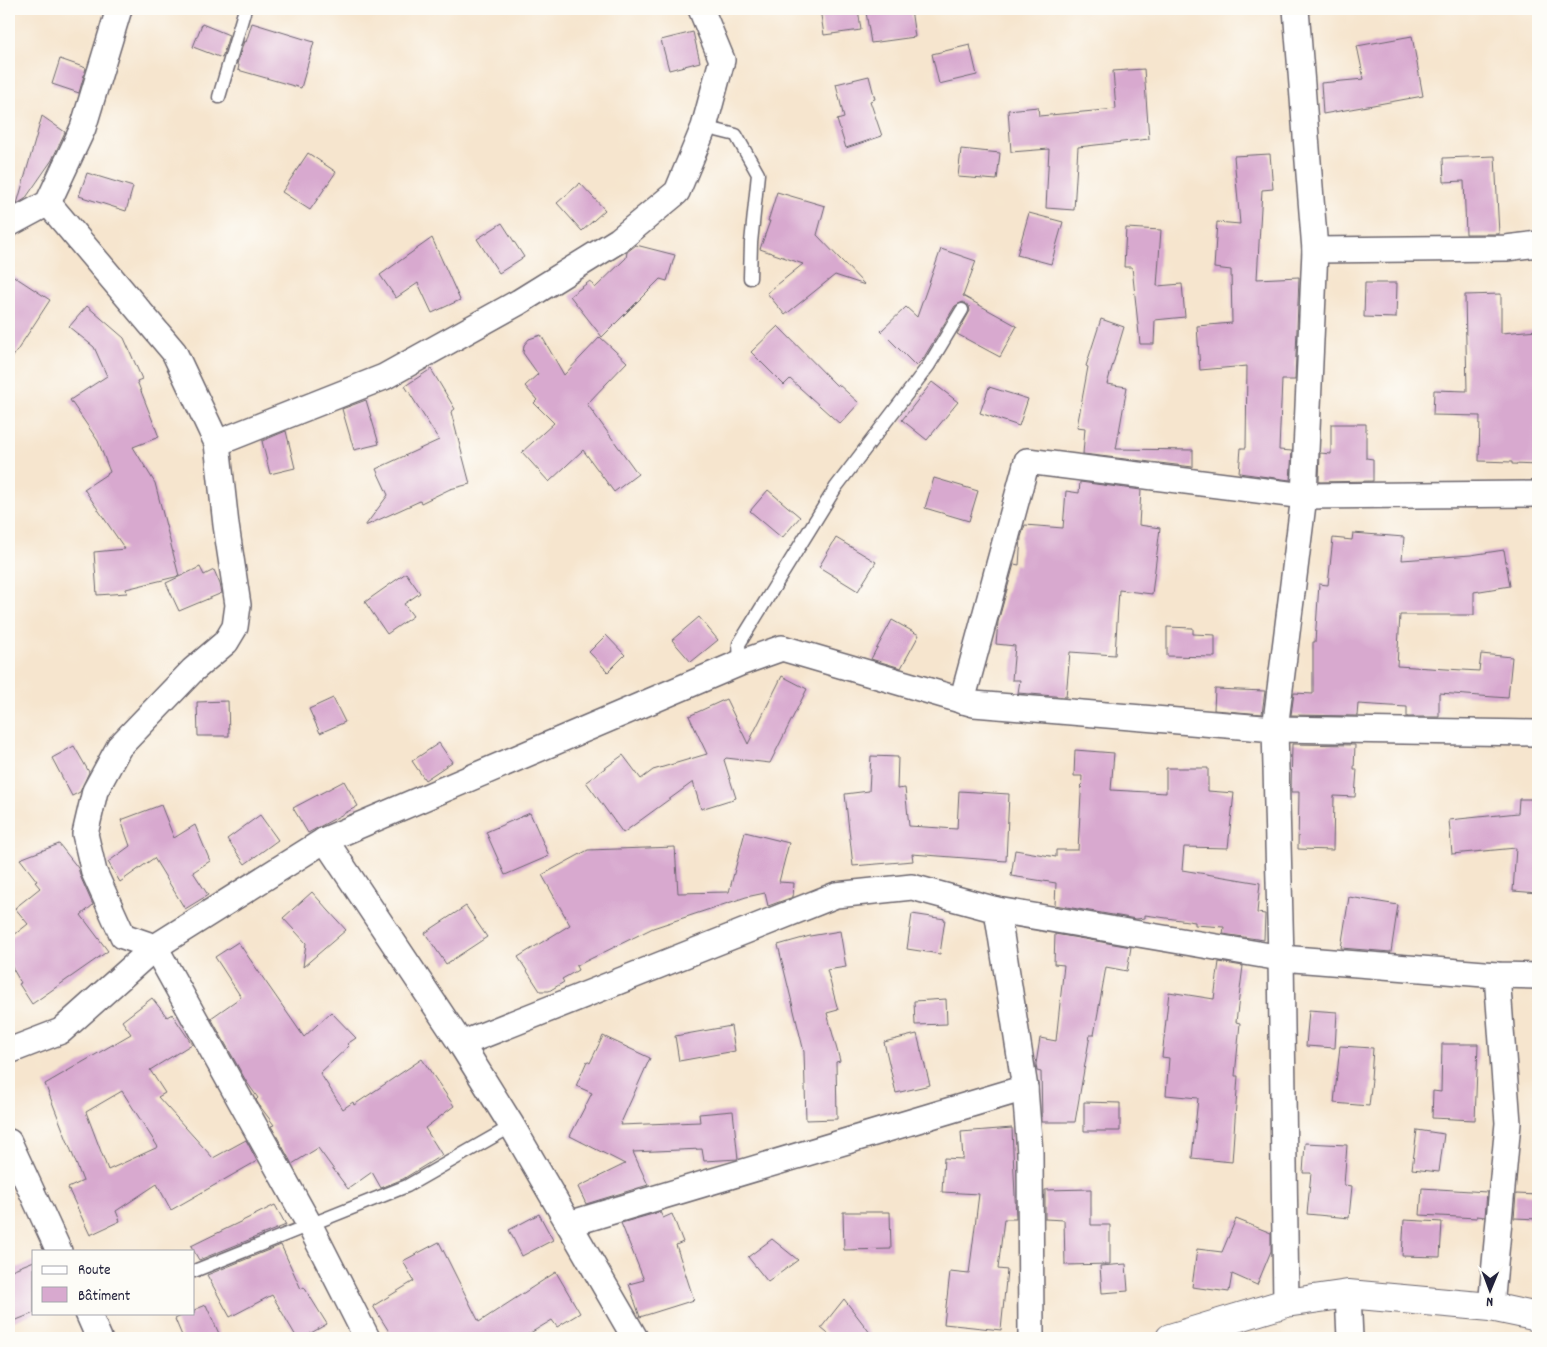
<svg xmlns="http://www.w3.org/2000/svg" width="1547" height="1347" viewBox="0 0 1547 1347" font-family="Dekko,sans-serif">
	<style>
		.building { fill: #d8a9cf; fill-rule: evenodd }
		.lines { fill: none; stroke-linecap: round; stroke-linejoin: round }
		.service-casing { stroke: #6c666e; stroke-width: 15 }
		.minor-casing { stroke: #6c666e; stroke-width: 28 }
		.tertiary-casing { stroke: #6c666e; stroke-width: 30 }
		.service { stroke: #fff; stroke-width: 12 }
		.minor { stroke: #fff; stroke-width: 25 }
		.tertiary { stroke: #fff; stroke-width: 28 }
	</style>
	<rect width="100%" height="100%" fill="#fdfcf7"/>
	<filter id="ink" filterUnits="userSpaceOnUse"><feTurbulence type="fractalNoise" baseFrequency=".02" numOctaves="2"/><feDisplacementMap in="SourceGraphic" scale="10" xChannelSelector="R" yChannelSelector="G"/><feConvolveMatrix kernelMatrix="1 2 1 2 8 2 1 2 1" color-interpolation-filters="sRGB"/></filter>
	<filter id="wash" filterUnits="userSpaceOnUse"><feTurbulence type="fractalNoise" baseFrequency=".0096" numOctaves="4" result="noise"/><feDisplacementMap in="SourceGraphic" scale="20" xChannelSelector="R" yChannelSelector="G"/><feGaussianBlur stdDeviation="1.12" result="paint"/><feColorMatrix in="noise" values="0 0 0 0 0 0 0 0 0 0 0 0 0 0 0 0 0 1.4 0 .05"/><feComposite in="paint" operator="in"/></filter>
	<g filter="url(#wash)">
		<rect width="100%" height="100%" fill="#f6e5ce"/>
		<g id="blocks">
			<g class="building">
				<path d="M820 9H858L861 30 824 35Z"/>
				<path d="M891 9H911L915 37 871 43 866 12Z"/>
				<path d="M252 23 314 42 301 88 238 70 239 65 237 64 244 41 246 42Z"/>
				<path d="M202 24 229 35 222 58 193 47Z"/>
				<path d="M693 32 700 62 669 70 661 40Z"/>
				<path d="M1412 36 1423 96 1323 114 1321 83 1364 79 1357 46Z"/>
				<path d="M970 45 977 75 939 84 932 54Z"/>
				<path d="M60 59 86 68 79 93 52 84Z"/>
				<path d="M1144 69 1149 139 1078 147 1074 210 1046 208 1049 149 1011 152 1008 110 1038 107 1039 116 1116 109 1113 71Z"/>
				<path d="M869 76 875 99 870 101 882 136 846 148 837 120 844 118 836 84Z"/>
				<path d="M42 116 65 132 52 160 25 199 17 204Z"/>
				<path d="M961 149 1000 153 997 180 958 177Z"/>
				<path d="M308 153 336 172 310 210 282 192Z"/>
				<path d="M1270 154 1273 189 1262 190 1257 279 1299 277 1295 380H1282L1279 450 1292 451 1290 480 1239 473 1241 448H1246L1247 366 1200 370 1197 326 1232 323 1231 270 1214 268 1217 222 1240 224 1234 156Z"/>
				<path d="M1495 156 1499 234H1466L1464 181 1444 182 1443 158Z"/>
				<path d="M87 173 133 187 126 211 79 196Z"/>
				<path d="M580 183 605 210 582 231 557 203Z"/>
				<path d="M777 192 825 206 817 235 865 285 835 275 785 315 767 293 803 264 760 249 770 221H768Z"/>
				<path d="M1029 213 1063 222 1051 264 1017 255Z"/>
				<path d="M502 223 524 257 499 273 477 239Z"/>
				<path d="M1126 228 1161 230 1157 286 1182 284 1185 317 1155 320 1154 344H1140L1132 267H1124Z"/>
				<path d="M432 238 460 300 432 313 418 283 396 298 380 275Z"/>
				<path d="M636 245 675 255 667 281 660 279 602 337 570 296 590 281 595 288 626 258 627 252Z"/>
				<path d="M941 249 976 261 963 296 1017 326 1000 357 957 334 970 311 969 306 963 302 955 306 923 359 916 366 881 331 906 307 917 317Z"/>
				<path d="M9 273 50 300 9 363Z"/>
				<path d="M1365 283H1397L1396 318 1364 317Z"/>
				<path d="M1501 294V333L1538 330V465L1512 464V462L1479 461 1480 416 1433 415 1434 390 1467 391 1465 295Z"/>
				<path d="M87 306 124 338 142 379 137 381 159 437 133 447 155 483 179 576 126 589 127 593 97 595 94 552 125 549 84 489 110 472 98 441 70 400 107 376 94 347 69 327Z"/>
				<path d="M1101 319 1124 327 1107 384 1127 387 1116 449 1193 450V467L1083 454 1085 428 1077 427 1088 367 1086 366Z"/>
				<path d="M778 326 837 386 838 384 859 403 840 424 790 379 784 385 751 352Z"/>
				<path d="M541 335 564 375 600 337 627 362 587 404 638 474 614 492 583 450 549 482 522 452 554 423 534 403 537 400 525 386 538 374 523 353 524 345 529 339Z"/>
				<path d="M431 369 455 409 451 412 470 484 450 489 421 503 420 501 365 526 388 495 376 469 439 440 405 386Z"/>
				<path d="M932 382 958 402 927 440 902 420Z"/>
				<path d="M989 387 1028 399 1019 426 980 413Z"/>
				<path d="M366 400 379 444 354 450 342 409Z"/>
				<path d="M1331 424H1366V458L1373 459V481L1319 482 1320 453 1331 454Z"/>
				<path d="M286 431 295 468 270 474 262 441Z"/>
				<path d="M934 478 978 491 969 521 925 508Z"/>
				<path d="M1080 482 1141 490 1139 525 1160 528 1152 594 1119 590 1115 655 1070 652 1066 697 1018 693 1020 680H1012L1015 646 996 644 998 622 1014 564 1019 565 1021 537 1025 525 1063 528 1066 491 1079 493Z"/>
				<path d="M768 490 800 517 782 538 750 511Z"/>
				<path d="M1353 533 1404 537 1402 560 1471 555 1504 550 1510 586 1474 592V615H1400L1397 666 1479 671 1481 654 1512 657 1508 698 1439 693V717H1407V707L1358 704 1357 716 1291 715 1294 693 1313 694V642H1315L1319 584 1328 585 1333 538 1352 540Z"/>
				<path d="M836 538 876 562 858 591 819 567Z"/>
				<path d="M200 567 204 575 214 570 220 584 222 593 179 611 166 583Z"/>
				<path d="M406 573 420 593 404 604 413 616 387 634 365 602Z"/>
				<path d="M699 617 718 640 691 662 672 640Z"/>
				<path d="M892 620 919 635 901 668 871 659Z"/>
				<path d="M1167 627 1193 628V634L1215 635V657L1167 656Z"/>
				<path d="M606 635 625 655 608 672 589 652Z"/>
				<path d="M782 676 807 689 770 763 726 758 724 760 736 798 701 809 693 782 623 833 586 782 623 755 641 779 653 770 707 754 689 716 726 699 748 744Z"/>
				<path d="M1215 689 1265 691 1262 714 1214 710Z"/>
				<path d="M333 698 345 722 320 733 309 709Z"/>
				<path d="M228 701 229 736H198L197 702Z"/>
				<path d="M439 743 452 762 425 780 412 761Z"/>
				<path d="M1292 744 1355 745 1354 769H1357L1355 797 1334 796 1333 850 1298 849 1299 792H1291Z"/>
				<path d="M74 746 89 772 80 792 72 796 52 758Z"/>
				<path d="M1075 750 1114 753 1111 790 1166 793V768H1208V791L1234 793 1228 848 1184 847 1182 870 1260 883 1257 913 1265 914 1264 940 1223 934 1224 927 1195 925V922L1145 915V918L1136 919 1055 905 1056 883 1011 876 1015 850 1056 857V850H1078L1082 776H1074Z"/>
				<path d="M871 756 898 757 897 789 905 788 909 826 957 829 959 791 1009 794 1006 861 912 854 913 861 853 866 845 794 869 791Z"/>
				<path d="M344 781 358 806 308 833 293 808Z"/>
				<path d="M1519 799H1538V893L1513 891 1516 848 1452 854 1449 820 1518 813Z"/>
				<path d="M161 805 174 838 195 825 210 861 193 872 208 895 185 909 154 858 120 882 108 862 130 846 121 820Z"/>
				<path d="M530 813 549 856 505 875 486 832Z"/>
				<path d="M260 815 278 840 245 864 227 839Z"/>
				<path d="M745 832 789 843 779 882 794 883 793 897 768 906 765 893 746 897 653 928 576 966 578 970 562 979 564 982 549 991H540L518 957 570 925 542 875 588 850 675 847 678 893 729 892Z"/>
				<path d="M59 844 78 868 81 878 93 905 81 915 108 951 32 1004 19 984 21 983 9 962V939L28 924 15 908 40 888 35 882 37 881 20 859Z"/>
				<path d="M312 892 346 930 303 967 306 943 283 918Z"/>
				<path d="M1349 897 1398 905 1391 952 1341 948Z"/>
				<path d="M466 906 487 937 446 964 425 933Z"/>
				<path d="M912 914 945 919 940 954 907 949Z"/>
				<path d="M840 931 846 967 827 970 838 1010 827 1013 840 1061 836 1062 837 1119 806 1120 804 1052 778 945 810 936Z"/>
				<path d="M1055 934 1131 947 1127 971 1106 967 1094 1035H1090L1075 1122H1042L1041 1072 1037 1071 1036 1064 1040 1038 1056 1041 1064 965 1054 964Z"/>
				<path d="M238 942 304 1037 331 1012 356 1038 347 1044 349 1046 320 1073 343 1109 353 1102 354 1105 422 1059 454 1106 425 1128 442 1155 403 1179 381 1188 372 1172 348 1189 318 1148 292 1164 271 1126 274 1125 259 1105 256 1100 258 1098 246 1081 211 1018 241 997 215 957Z"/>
				<path d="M1219 962 1243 966 1236 1022 1240 1023 1235 1076H1238L1232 1162 1192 1158 1198 1098 1166 1095 1169 1058 1162 1057 1169 992 1214 999Z"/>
				<path d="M152 998 167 1017 172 1014 192 1044 150 1070 165 1093 158 1097 213 1158 246 1140 257 1161 171 1210 157 1184 116 1211 120 1221 90 1235 68 1188 83 1181 45 1084 131 1034 122 1021ZM122 1091 158 1147 108 1170 86 1112Z"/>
				<path d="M946 999 947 1024 915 1025 914 1001Z"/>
				<path d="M1309 1010 1337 1012 1335 1048 1306 1046Z"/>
				<path d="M731 1026 735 1051 679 1061 675 1036Z"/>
				<path d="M917 1034 930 1085 896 1093 884 1042Z"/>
				<path d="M603 1036 650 1058 620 1125 700 1122 699 1114 733 1111 738 1159 704 1161 702 1149 633 1152 648 1185 586 1204 578 1187 625 1164 570 1136 592 1093 576 1086 587 1061 590 1063Z"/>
				<path d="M1442 1044H1478L1475 1120 1432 1118 1433 1091 1441 1092Z"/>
				<path d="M1340 1046 1373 1048 1371 1079H1372L1369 1106 1334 1103Z"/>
				<path d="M1084 1102 1120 1103V1131H1084Z"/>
				<path d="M1012 1128 1016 1219H1004L998 1269 1007 1270 1001 1330 944 1324 950 1272 969 1274 979 1194 942 1192 944 1158 963 1159 961 1132Z"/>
				<path d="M1417 1130 1444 1134 1439 1172 1412 1169Z"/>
				<path d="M1305 1143 1347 1145 1344 1185 1352 1186 1349 1218 1307 1214 1311 1173H1303Z"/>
				<path d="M1422 1188 1487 1192 1485 1217 1477 1216V1218L1420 1215Z"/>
				<path d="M1091 1189V1225H1110V1264L1065 1265 1064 1220 1045 1219V1190Z"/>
				<path d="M1516 1194 1538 1195V1219L1514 1218Z"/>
				<path d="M275 1205 286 1225 199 1260 191 1246Z"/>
				<path d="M660 1212 663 1218 672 1214 683 1242 676 1245 694 1300 640 1317 629 1284 644 1280 621 1223Z"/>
				<path d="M843 1212H890L891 1249 844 1250Z"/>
				<path d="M539 1214 553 1240 522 1256 509 1230Z"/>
				<path d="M1236 1219 1271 1233V1251L1257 1285 1232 1274 1229 1292 1192 1287 1197 1249 1222 1252Z"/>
				<path d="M1404 1220 1442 1222 1440 1257 1402 1256Z"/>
				<path d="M772 1239 798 1260 768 1282 748 1257Z"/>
				<path d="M439 1242 479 1322 556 1272 580 1313 557 1327 552 1320 522 1338H393L373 1306 414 1281 403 1261Z"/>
				<path d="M281 1245 301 1289 304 1287 327 1324 302 1338H297L272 1295 230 1317 207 1275Z"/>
				<path d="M34 1261V1313L9 1323V1271Z"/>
				<path d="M1126 1264 1128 1291 1102 1293 1100 1266Z"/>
				<path d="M844 1299 874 1338H833L821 1328Z"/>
				<path d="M206 1305 221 1338H183L175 1319 187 1313H194V1310Z"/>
			</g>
		</g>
	</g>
	<g filter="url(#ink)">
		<use href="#blocks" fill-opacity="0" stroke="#6c666e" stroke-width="1"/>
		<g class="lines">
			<defs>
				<g id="service">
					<path d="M219 97 245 9"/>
					<path d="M704 127 736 135 758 174 751 243 750 278"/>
					<path d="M740 663 739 644 836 487 929 365 962 310"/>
					<path d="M194 1271 407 1186 512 1126"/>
				</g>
				<g id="minor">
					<path d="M48 203 174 352 217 443 226 525 238 605 235 627 226 642 193 670 119 747 95 791 85 834 94 872 123 936 155 947 309 1224 367 1338"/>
					<path d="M9 224 48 203 83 128 119 9"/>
					<path d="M1315 250 1506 248 1538 244"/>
					<path d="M217 443 384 377 519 302 619 240 677 192 704 127 722 60 701 9"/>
					<path d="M962 701 1027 461 1304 496 1538 494"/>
					<path d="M325 840 461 1044 512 1126 635 1338"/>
					<path d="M997 910 1025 1088 1030 1153 1031 1338"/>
					<path d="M461 1044 836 895 912 887 997 910 1281 958 1497 975 1538 976"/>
					<path d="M9 1051 61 1031 155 947 325 840 740 663 782 648 974 704 1275 729 1538 733"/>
					<path d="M9 1142 59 1251"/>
					<path d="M569 1224 1025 1088"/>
					<path d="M1348 1294 1350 1338"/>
					<path d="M1286 1303 1281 958 1275 729 1304 496 1315 250 1296 9"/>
					<path d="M1491 1307 1508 1123 1497 975"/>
					<path d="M88 1313 99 1338"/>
				</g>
				<path id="tertiary" d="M1170 1338 1286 1303 1348 1294 1491 1307 1538 1317"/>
			</defs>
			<use href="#service" class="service-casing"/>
			<use href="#minor" class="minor-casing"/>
			<use href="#tertiary" class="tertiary-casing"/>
			<use href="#service" class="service"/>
			<use href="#minor" class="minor"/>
			<use href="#tertiary" class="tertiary"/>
		</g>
	</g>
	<rect width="1547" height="1347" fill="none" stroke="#fdfcf7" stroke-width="30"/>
	<rect x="32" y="1250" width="162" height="65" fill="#fdfcf7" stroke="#a5a5ac"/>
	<rect x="42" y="1266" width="25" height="8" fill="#ffffff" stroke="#a5a5ac"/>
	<text x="78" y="1274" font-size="15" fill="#22223b">Route</text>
	<rect x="42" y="1287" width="25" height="15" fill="#d8a9cf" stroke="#a5a5ac"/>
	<text x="78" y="1300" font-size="15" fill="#22223b">Bâtiment</text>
	<g transform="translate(1490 1290) rotate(181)" stroke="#fdfcf7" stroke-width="4" paint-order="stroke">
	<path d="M0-4L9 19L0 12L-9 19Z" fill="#22223b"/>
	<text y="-8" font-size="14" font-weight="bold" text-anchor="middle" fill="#22223b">N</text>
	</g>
</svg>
